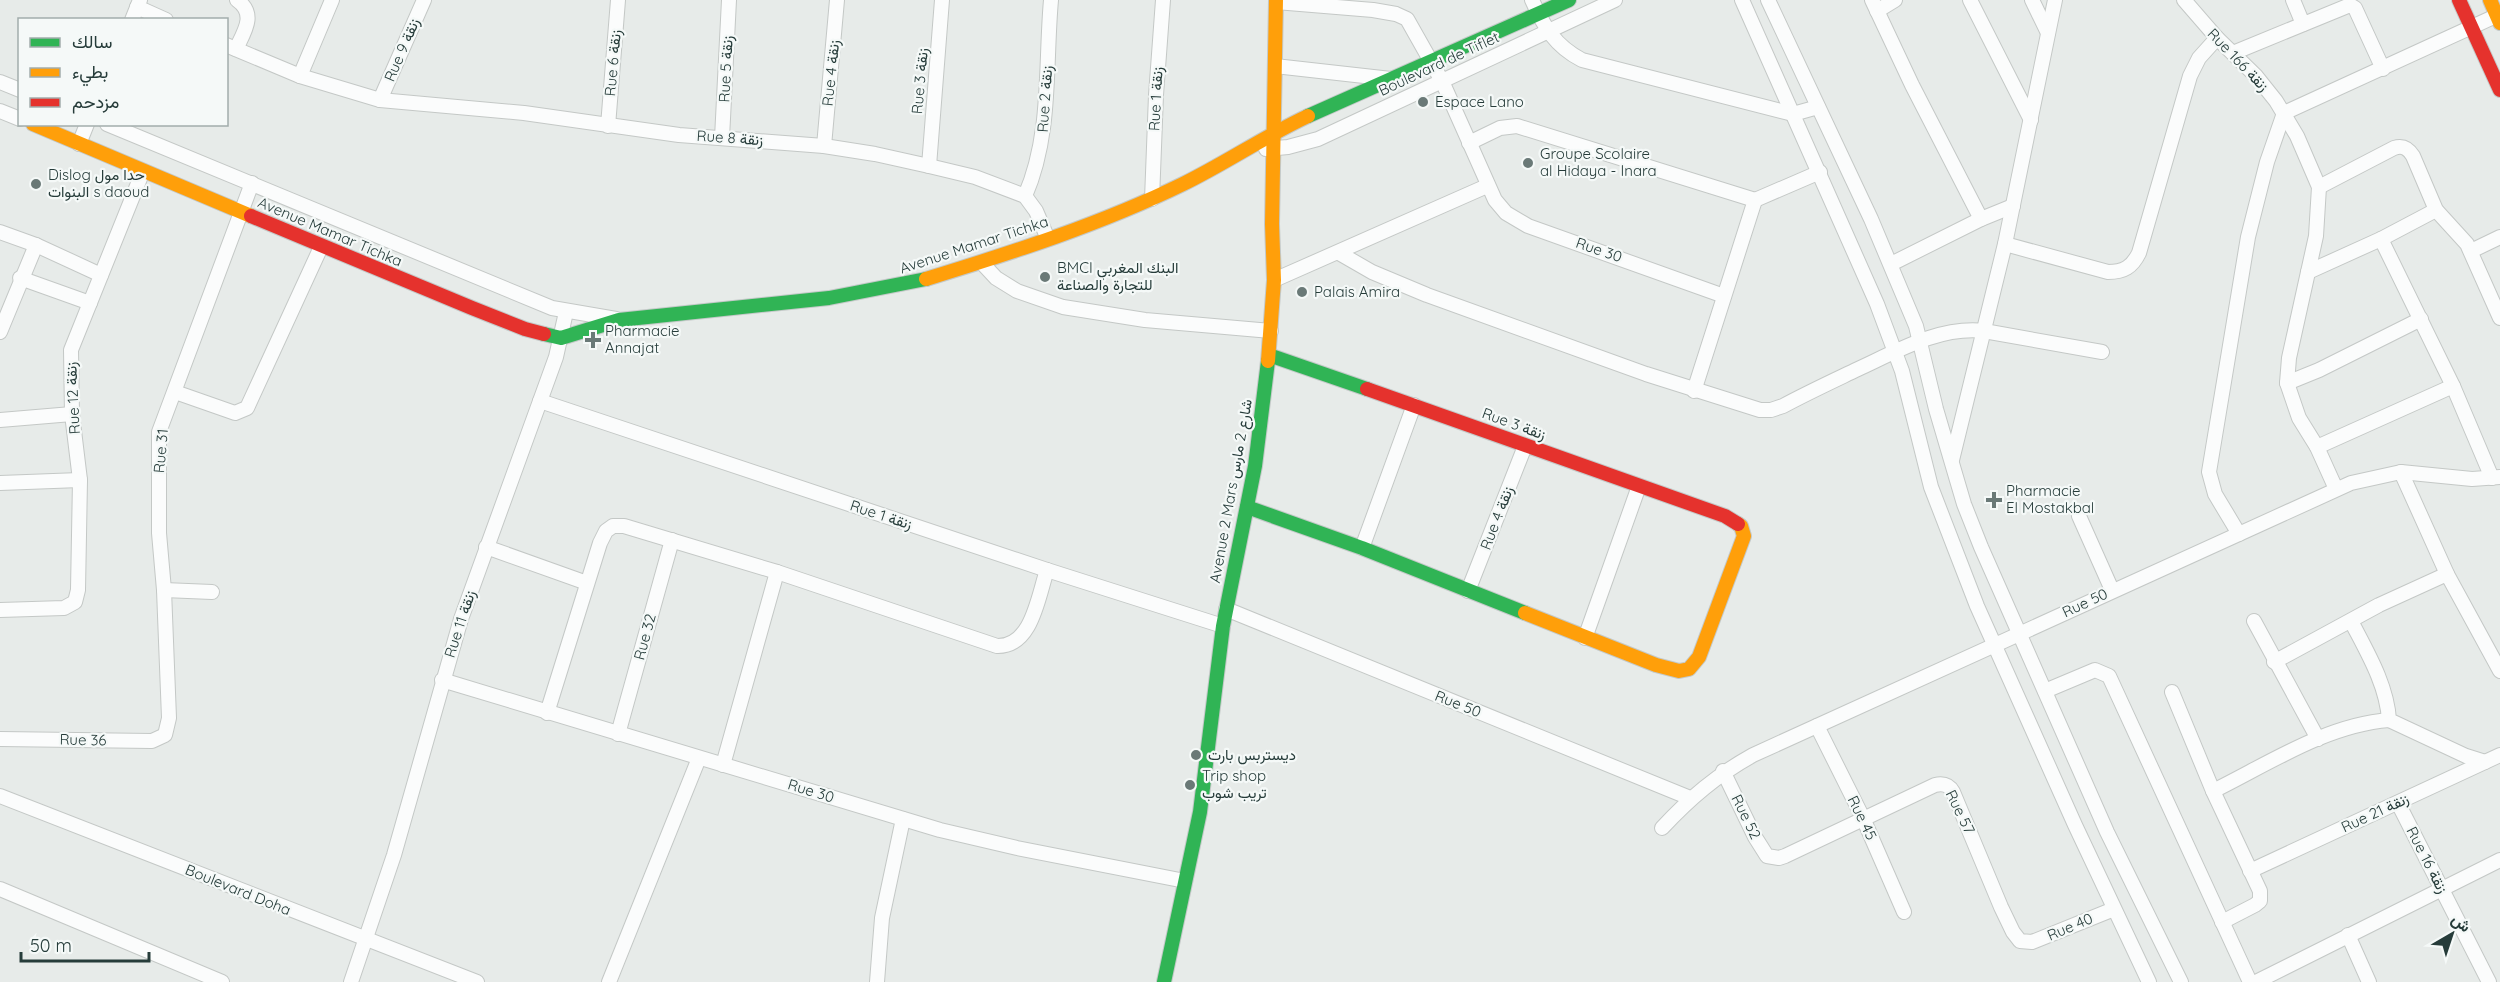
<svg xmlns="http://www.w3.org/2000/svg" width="2500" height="982" viewBox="0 0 2500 982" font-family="Quicksand,Vazirmatn,sans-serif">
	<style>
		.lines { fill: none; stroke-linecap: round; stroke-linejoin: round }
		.street-casing { stroke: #c4c8c6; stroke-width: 16 }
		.fast-casing { stroke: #c4c9c8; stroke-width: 16 }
		.slow-casing { stroke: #c4c9c8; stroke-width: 16 }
		.jam-casing { stroke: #c4c9c8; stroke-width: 16 }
		.street { stroke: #fbfcfc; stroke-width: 14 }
		.fast { stroke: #30b455; stroke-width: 14 }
		.slow { stroke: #ff9f0a; stroke-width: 14 }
		.jam { stroke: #e5322d; stroke-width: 14 }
		.poi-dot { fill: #6a7977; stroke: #f5f9f8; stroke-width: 2 }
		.labels { text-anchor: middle; stroke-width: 4.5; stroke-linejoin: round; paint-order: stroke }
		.street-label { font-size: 15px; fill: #263c3a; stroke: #f5f9f8 }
		.poi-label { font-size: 15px; fill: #263c3a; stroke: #f5f9f8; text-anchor: start }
	</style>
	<rect width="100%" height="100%" fill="#e7ebe9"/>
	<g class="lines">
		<defs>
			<g id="street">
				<path d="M1532 0C1544 27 1555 46 1582 60L1793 114 1818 107"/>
				<path d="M1742 0 1877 304 1902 371 1931 487 1977 606 2075 825 2149 982"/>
				<path d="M1768 0 1871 219 1916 326 1936 409 1964 504 1981 547 2107 832 2181 982"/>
				<path d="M1872 0 1912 85 1981 219"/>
				<path d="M1970 0 2031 120"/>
				<path d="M2032 0 2048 33"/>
				<path d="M2184 0 2217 38 2256 76 2276 101 2297 136 2319 187 2316 236 2289 358 2287 383 2299 418 2317 447 2336 489"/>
				<path d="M2293 0 2303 24"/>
				<path d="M1276 2 1373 10 1396 14 1407 19 1442 81 1495 200 1506 213 1528 226 1724 296"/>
				<path d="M137 7 166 20"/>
				<path d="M1877 11 1895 0"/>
				<path d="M132 20 140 0"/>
				<path d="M226 45 300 76 380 100 524 113 679 135 824 146 875 154 929 166 975 177 1025 196 1036 211 1048 239"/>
				<path d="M236 49C244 32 257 14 237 0"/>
				<path d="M2233 53 2350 5 2355 8 2383 69"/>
				<path d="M1275 66 1391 79"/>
				<path d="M300 76 332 0"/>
				<path d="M0 82 20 90"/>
				<path d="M380 100 424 0"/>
				<path d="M0 111 20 119"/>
				<path d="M107 124 552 308 616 319"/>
				<path d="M608 126 618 0"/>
				<path d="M722 138 729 0"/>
				<path d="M1469 143 1500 128 1517 126 1755 200"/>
				<path d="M79 144 87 124"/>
				<path d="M824 146 837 0"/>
				<path d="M1266 149 1288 147 1318 139 1615 0"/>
				<path d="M929 166 942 0"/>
				<path d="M2319 187 2394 148C2403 145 2408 148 2413 156L2436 210 2467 244 2500 318"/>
				<path d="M1025 196C1052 134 1045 66 1051 0"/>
				<path d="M1152 199 1156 95 1163 0"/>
				<path d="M1755 200 1820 172"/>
				<path d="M0 232 36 245 101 275"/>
				<path d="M2381 239 2453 386 2492 478"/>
				<path d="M2005 244 2108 272C2124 272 2132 267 2139 253L2190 76 2199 58 2217 38"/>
				<path d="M2471 251 2500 237"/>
				<path d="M1339 253 1372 272 1427 295 1646 374 1760 410H1771L1783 406C1807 393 1833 381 1858 369 1897 351 1940 326 1984 331L2102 352"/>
				<path d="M982 263 996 278 1017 291 1063 307 1145 320 1271 331"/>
				<path d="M1891 264 1981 219 2013 206"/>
				<path d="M2308 272 2381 239 2436 210"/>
				<path d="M20 278 90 303"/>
				<path d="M1274 280 1487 186"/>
				<path d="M0 332 36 245"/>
				<path d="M2287 383 2319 370 2421 319"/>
				<path d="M1694 391 1755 200"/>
				<path d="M175 392 235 413 247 408 321 247"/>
				<path d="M540 401 1047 570 1223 626"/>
				<path d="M0 420 72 414"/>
				<path d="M2317 447 2453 386"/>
				<path d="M1952 460 2005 244 2055 0"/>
				<path d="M2401 472 2447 574 2500 671"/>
				<path d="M0 483 80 480"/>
				<path d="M2079 516 2112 590"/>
				<path d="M2239 534 2215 494 2209 472 2248 237 2267 162 2284 113 2500 14"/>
				<path d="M486 547 587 583"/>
				<path d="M1362 548 1414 405"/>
				<path d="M164 590 212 592"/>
				<path d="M1468 591 1525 446"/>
				<path d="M1226 609 1690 798"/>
				<path d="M0 610 64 608 75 602 78 590 80 480 72 414 71 350 143 171"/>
				<path d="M2254 621 2318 739"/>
				<path d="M2351 621C2367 652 2387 685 2389 720L2466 756 2485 762"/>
				<path d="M1585 638 1639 486"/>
				<path d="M2274 662 2379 605 2447 574"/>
				<path d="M442 680 940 830 1017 848 1185 881"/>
				<path d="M2045 691 2095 670 2109 676 2250 982"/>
				<path d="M2172 692 2213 791 2260 891V901L2255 905 2222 922"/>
				<path d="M547 713 600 543 606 531 613 526H624L777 572 997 646C1032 647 1038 597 1047 570"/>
				<path d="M1817 726 1863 818 1904 912"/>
				<path d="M618 734 672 540"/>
				<path d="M0 739 152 741 165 735 169 718 164 590 159 533V432L252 183"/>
				<path d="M723 765 777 572"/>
				<path d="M1723 771 1755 837 1767 856 1779 858 1785 856 1935 785C1944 783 1949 785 1953 792L2001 907 2013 932 2020 941 2032 942 2114 909"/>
				<path d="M2213 791C2268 764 2326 725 2389 720"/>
				<path d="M0 796 477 982"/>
				<path d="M2398 803 2489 982"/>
				<path d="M1662 828C1690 798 1717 775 1753 755L2351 483 2401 472 2472 479 2500 477"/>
				<path d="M2250 871 2500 755"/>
				<path d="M0 889 222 982"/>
				<path d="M2348 935 2369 982"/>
				<path d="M351 982 394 855 461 619 556 357 566 312"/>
				<path d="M609 982 699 758"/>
				<path d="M877 982 882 918 903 819"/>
				<path d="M2256 982 2500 860"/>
			</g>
			<g id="fast">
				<path d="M1308 116 1569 0"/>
				<path d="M544 334 561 338 619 320 829 298 926 279"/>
				<path d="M1269 355 1367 389"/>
				<path d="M1247 507 1362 548 1525 613"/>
				<path d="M1164 982 1200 812 1223 626 1255 466 1268 361"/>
			</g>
			<g id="slow">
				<path d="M2490 0 2500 23"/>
				<path d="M33 124 251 216"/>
				<path d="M926 279C1014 252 1101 224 1183 184 1226 163 1265 136 1308 116"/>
				<path d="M1268 361 1274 280 1272 224 1276 0"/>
				<path d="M1525 613 1656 665 1679 671 1689 669 1699 657 1744 536 1741 526 1738 524"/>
			</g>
			<g id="jam">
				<path d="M2459 0 2500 90"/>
				<path d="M251 216 472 308 525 329 544 334"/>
				<path d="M1367 389 1725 516 1738 524"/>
			</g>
		</defs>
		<use href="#street" class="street-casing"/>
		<use href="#fast" class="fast-casing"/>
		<use href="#slow" class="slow-casing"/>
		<use href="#jam" class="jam-casing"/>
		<use href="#street" class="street"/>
		<use href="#fast" class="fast"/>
		<use href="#slow" class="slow"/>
		<use href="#jam" class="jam"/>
	</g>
	<g class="poi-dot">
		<circle cx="1423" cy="102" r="6"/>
		<circle cx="1528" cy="163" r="6"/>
		<circle cx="36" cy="184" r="6"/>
		<circle cx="1045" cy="277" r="6"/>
		<circle cx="1302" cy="292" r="6"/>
		<path d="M590 331h6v6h6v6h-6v6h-6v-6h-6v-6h6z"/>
		<path d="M1991 491h6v6h6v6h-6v6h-6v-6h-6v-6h6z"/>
		<circle cx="1196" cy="755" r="6"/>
		<circle cx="1190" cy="785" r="6"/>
	</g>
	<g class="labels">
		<g class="street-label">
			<text transform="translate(402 50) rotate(-67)" y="5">Rue 9 زنقة</text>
			<text transform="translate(2238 60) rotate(46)" y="5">Rue 166 زنقة</text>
			<text transform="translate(613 63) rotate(-85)" y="5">Rue 6 زنقة</text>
			<text transform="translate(1439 64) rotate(-25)" y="5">Boulevard de Tiflet</text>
			<text transform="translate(726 69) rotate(-87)" y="5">Rue 5 زنقة</text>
			<text transform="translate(831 73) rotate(-84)" y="5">Rue 4 زنقة</text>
			<text transform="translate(920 81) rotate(-85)" y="5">Rue 3 زنقة</text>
			<text transform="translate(1045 99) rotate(-86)" y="5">Rue 2 زنقة</text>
			<text transform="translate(1156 99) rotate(-87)" y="5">Rue 1 زنقة</text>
			<text transform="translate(730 138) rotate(4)" y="5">Rue 8 زنقة</text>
			<text transform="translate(330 232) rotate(23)" y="5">Avenue Mamar Tichka</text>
			<text transform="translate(974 245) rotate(-18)" y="5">Avenue Mamar Tichka</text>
			<text transform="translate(1599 250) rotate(19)" y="5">Rue 30</text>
			<text transform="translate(73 398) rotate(-93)" y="5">Rue 12 زنقة</text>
			<text transform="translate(1514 424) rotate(20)" y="5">Rue 3 زنقة</text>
			<text transform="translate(161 451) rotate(-85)" y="5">Rue 31</text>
			<text transform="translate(1231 491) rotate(-80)" y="5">Avenue 2 Mars شارع 2 مارس</text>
			<text transform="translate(881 515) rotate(18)" y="5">Rue 1 زنقة</text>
			<text transform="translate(1497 518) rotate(-69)" y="5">Rue 4 زنقة</text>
			<text transform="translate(2085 603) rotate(-25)" y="5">Rue 50</text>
			<text transform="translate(460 624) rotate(-72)" y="5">Rue 11 زنقة</text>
			<text transform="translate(645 637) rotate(-75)" y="5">Rue 32</text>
			<text transform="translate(1458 704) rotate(22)" y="5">Rue 50</text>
			<text transform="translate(83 740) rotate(1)" y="5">Rue 36</text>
			<text transform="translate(811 791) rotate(17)" y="5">Rue 30</text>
			<text transform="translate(1960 812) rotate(64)" y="5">Rue 57</text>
			<text transform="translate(2375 813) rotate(-25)" y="5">Rue 21 زنقة</text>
			<text transform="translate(1746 817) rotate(64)" y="5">Rue 52</text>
			<text transform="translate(1862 818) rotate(64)" y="5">Rue 45</text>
			<text transform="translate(2427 860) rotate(63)" y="5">Rue 16 زنقة</text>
			<text transform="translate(238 890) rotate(22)" y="5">Boulevard Doha</text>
			<text transform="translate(2070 927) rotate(-23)" y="5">Rue 40</text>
		</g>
		<g class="poi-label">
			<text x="1435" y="107">Espace Lano</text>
			<text x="1540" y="159">Groupe Scolaire<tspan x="1540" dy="17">al Hidaya - Inara</tspan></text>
			<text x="48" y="180">Dislog حدا مول<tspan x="48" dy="17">البنوات s daoud</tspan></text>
			<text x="1057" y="273">BMCI البنك المغربي<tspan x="1057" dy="17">للتجارة والصناعة</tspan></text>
			<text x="1314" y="297">Palais Amira</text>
			<text x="605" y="336">Pharmacie<tspan x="605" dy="17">Annajat</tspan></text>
			<text x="2006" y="496">Pharmacie<tspan x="2006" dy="17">El Mostakbal</tspan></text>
			<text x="1208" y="760">ديستربس بارت</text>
			<text x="1202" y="781">Trip shop<tspan x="1202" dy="17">تريب شوب</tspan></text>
		</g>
	</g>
	<rect x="18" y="18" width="210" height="108" fill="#f5f9f8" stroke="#a2adac" stroke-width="1.5"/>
	<rect x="30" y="38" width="30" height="9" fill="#30b455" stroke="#a2adac" stroke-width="1.5"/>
	<text x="72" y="48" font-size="18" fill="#263c3a">سالك</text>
	<rect x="30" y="68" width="30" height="9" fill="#ff9f0a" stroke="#a2adac" stroke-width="1.5"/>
	<text x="72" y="78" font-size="18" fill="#263c3a">بطيء</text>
	<rect x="30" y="98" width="30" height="9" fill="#e5322d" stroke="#a2adac" stroke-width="1.5"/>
	<text x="72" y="108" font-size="18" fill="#263c3a">مزدحم</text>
	<g transform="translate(2452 934) rotate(39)" stroke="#f5f9f8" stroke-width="4.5" paint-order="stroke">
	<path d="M0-4.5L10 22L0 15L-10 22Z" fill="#263c3a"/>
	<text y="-9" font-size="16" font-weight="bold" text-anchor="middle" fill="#263c3a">ش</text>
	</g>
	<path d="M21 952v9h128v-9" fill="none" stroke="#263c3a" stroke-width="3"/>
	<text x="30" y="952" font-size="18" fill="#263c3a" stroke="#f5f9f8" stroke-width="4.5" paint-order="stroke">50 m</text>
</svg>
